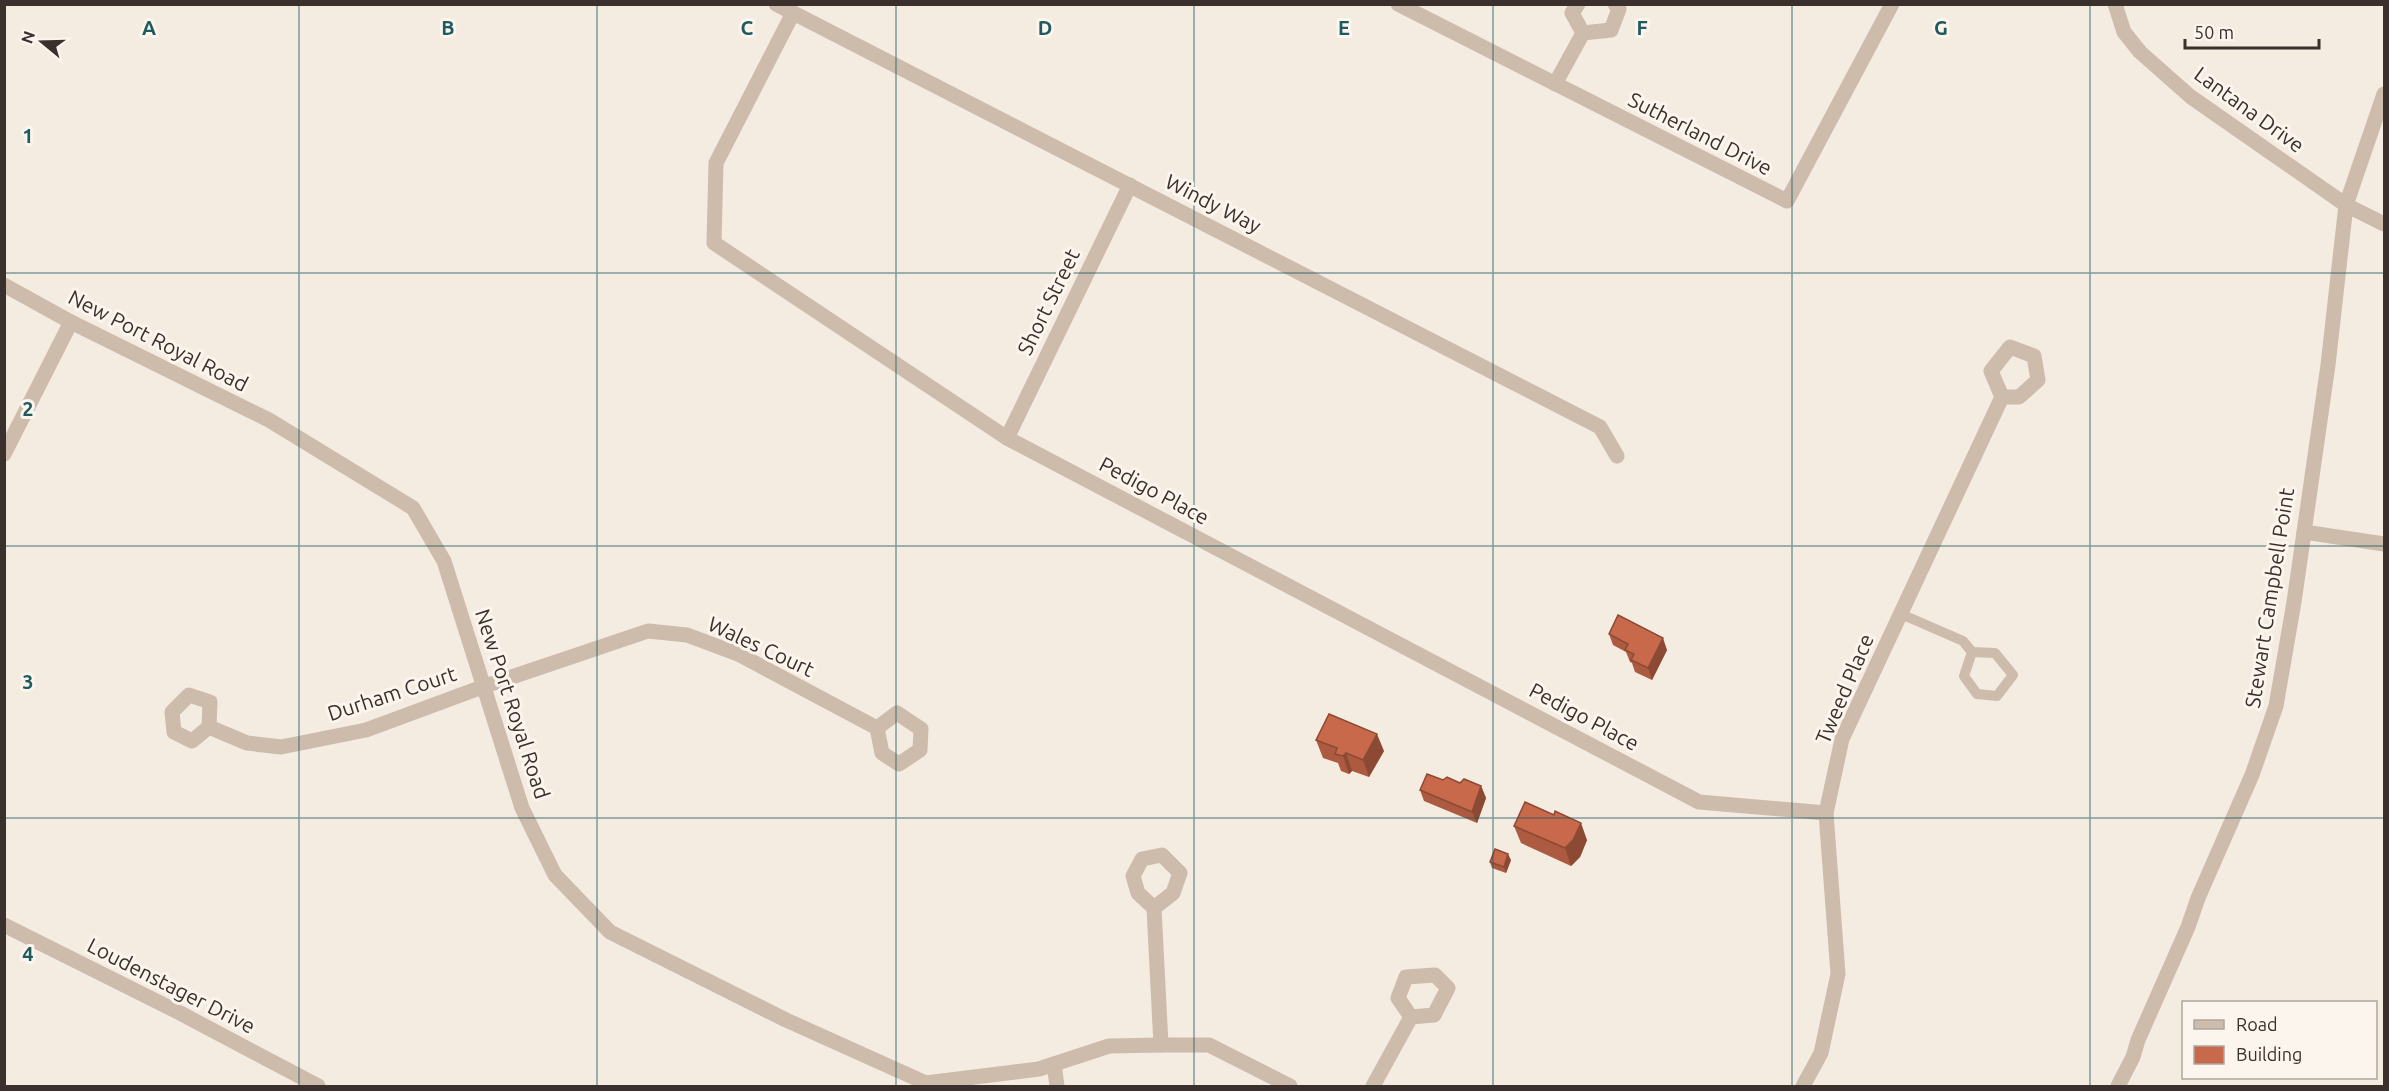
<svg xmlns="http://www.w3.org/2000/svg" width="2389" height="1091" viewBox="0 0 2389 1091" font-family="Ubuntu,sans-serif">
	<style>
		.lines { fill: none; stroke-linecap: round; stroke-linejoin: round }
		.service { stroke: #cdbbac; stroke-width: 10 }
		.minor { stroke: #cdbbac; stroke-width: 15 }
		.wall { fill: #ac5a40 }
		.shaded-wall { fill: #8c4a34 }
		.building { fill: #c8694b; stroke: #8c4a34; stroke-width: 1.5 }
		.grid { fill: none; stroke: #1f5a5e; stroke-width: 1.5; stroke-opacity: 0.55 }
		.labels { text-anchor: middle; stroke-width: 6; stroke-linejoin: round; paint-order: stroke }
		.street-label { font-size: 21px; fill: #3b302b; stroke: #fbf5ee }
		.grid-label { font-size: 20px; text-anchor: middle; font-weight: bold; fill: #1f5a5e; stroke: #fbf5ee; stroke-width: 6; stroke-linejoin: round; paint-order: stroke }
	</style>
	<rect width="100%" height="100%" fill="#f4ebe1"/>
	<g class="lines">
		<path class="service" d="M1901 614 1963 641 1972 652 1964 676 1977 694 1997 696 2013 675 1995 653 1972 652"/>
		<g class="minor">
			<path d="M776 4 1600 427 1617 456"/>
			<path d="M1398 4 1787 201 1892 4"/>
			<path d="M1578 4 1572 13 1583 33"/>
			<path d="M2115 4 2124 32 2140 52 2191 97 2346 205 2384 224"/>
			<path d="M793 13 716 163 714 243 1007 438 1699 802 1826 813"/>
			<path d="M1583 33 1611 30 1619 9 1615 4"/>
			<path d="M1555 84 1583 33"/>
			<path d="M4 285 71 322 269 420 413 508 444 561 522 808 555 875 610 932 786 1020 926 1083 1039 1069 1109 1046 1161 1045H1209L1290 1086"/>
			<path d="M1007 438 1130 185"/>
			<path d="M4 454 71 322"/>
			<path d="M2304 532 2384 544"/>
			<path d="M209 727 192 741 174 732 172 712 189 695 210 702 209 727 247 743 281 747 366 730 485 686 648 631 687 635 738 654 877 728 897 713 921 729 920 750 899 764 882 753 877 728"/>
			<path d="M1154 908 1138 893 1133 876 1142 859 1162 855 1180 873 1173 893 1154 908 1161 1045"/>
			<path d="M4 925 180 1013 318 1086"/>
			<path d="M1435 975 1448 988 1434 1015 1411 1017 1398 998 1406 977Z"/>
			<path d="M1054 1064 1057 1086"/>
			<path d="M1373 1086 1411 1017"/>
			<path d="M1803 1086 1821 1053 1838 974 1826 813 1842 739 2002 397 1991 371 2010 347 2034 356 2038 380 2019 397H2002"/>
			<path d="M2118 1086 2133 1057 2138 1040 2188 927 2198 898 2252 775 2276 706 2294 602 2328 365 2346 205 2384 94"/>
		</g>
	</g>
	<g class="wall">
		<path d="M1609 634 1667 650 1652 680 1635 672 1632 663 1630 662 1626 652 1613 645Z"/>
		<path d="M1316 740 1384 751 1369 777 1352 771 1349 774 1341 771 1338 763 1323 758Z"/>
		<path d="M1443 780 1481 786 1486 798 1477 823 1424 801 1420 790Z"/>
		<path d="M1514 826 1587 840 1580 857 1571 866 1521 843Z"/>
		<path d="M1511 860 1506 873 1492 868 1490 862Z"/>
	</g>
	<g class="shaded-wall">
		<path d="M1663 638 1667 650 1652 680 1648 668Z"/>
		<path d="M1377 734 1384 751 1369 777 1363 760Z"/>
		<path d="M1346 753 1352 771 1349 774 1343 756Z"/>
		<path d="M1481 786 1486 798 1477 823 1472 812Z"/>
		<path d="M1581 823 1587 840 1580 857 1571 866 1565 848Z"/>
		<path d="M1508 854 1511 860 1506 873 1504 867Z"/>
	</g>
	<g class="building">
		<path d="M1618 615 1663 638 1648 668 1631 660 1634 654 1625 650 1628 644 1609 634Z"/>
		<path d="M1329 714 1377 734 1363 760 1346 753 1343 756 1335 754 1337 748 1316 740Z"/>
		<path d="M1427 774 1443 780 1447 777 1460 783 1464 779 1481 786 1472 812 1420 790Z"/>
		<path d="M1525 802 1554 815 1555 811 1581 823 1573 840 1565 848 1514 826Z"/>
		<path d="M1495 849 1508 854 1504 867 1490 862Z"/>
	</g>
	<path class="grid" d="M299 4V1086M597 4V1086M896 4V1086M1194 4V1086M1493 4V1086M1792 4V1086M2090 4V1086M4 273H2384M4 546H2384M4 818H2384"/>
	<g class="labels">
		<g class="street-label">
			<text transform="translate(2249 110) rotate(36)" y="7">Lantana Drive</text>
			<text transform="translate(1700 134) rotate(27)" y="7">Sutherland Drive</text>
			<text transform="translate(1213 204) rotate(27)" y="7">Windy Way</text>
			<text transform="translate(1049 302) rotate(-64)" y="7">Short Street</text>
			<text transform="translate(158 341) rotate(27)" y="7">New Port Royal Road</text>
			<text transform="translate(1154 491) rotate(28)" y="7">Pedigo Place</text>
			<text transform="translate(2270 598) rotate(-81)" y="7">Stewart Campbell Point</text>
			<text transform="translate(761 647) rotate(25)" y="7">Wales Court</text>
			<text transform="translate(1845 689) rotate(-67)" y="7">Tweed Place</text>
			<text transform="translate(392 694) rotate(-18)" y="7">Durham Court</text>
			<text transform="translate(512 704) rotate(72)" y="7">New Port Royal Road</text>
			<text transform="translate(1584 717) rotate(28)" y="7">Pedigo Place</text>
			<text transform="translate(171 986) rotate(27)" y="7">Loudenstager Drive</text>
		</g>
	</g>
	<g class="grid-label">
		<text x="149" y="35">A</text>
		<text x="448" y="35">B</text>
		<text x="747" y="35">C</text>
		<text x="1045" y="35">D</text>
		<text x="1344" y="35">E</text>
		<text x="1642" y="35">F</text>
		<text x="1941" y="35">G</text>
		<text x="28" y="143">1</text>
		<text x="28" y="416">2</text>
		<text x="28" y="689">3</text>
		<text x="28" y="961">4</text>
	</g>
	<rect width="2389" height="1091" fill="none" stroke="#3b302b" stroke-width="12"/>
	<rect x="2182" y="1001" width="195" height="78" fill="#fbf5ee" stroke="#aea6a0" stroke-width="1.5"/>
	<rect x="2194" y="1020" width="30" height="9" fill="#cdbbac" stroke="#aea6a0" stroke-width="1.5"/>
	<text x="2236" y="1031" font-size="18" fill="#3b302b">Road</text>
	<rect x="2194" y="1046" width="30" height="18" fill="#c8694b" stroke="#aea6a0" stroke-width="1.5"/>
	<text x="2236" y="1061" font-size="18" fill="#3b302b">Building</text>
	<g transform="translate(42 42) rotate(289)" stroke="#fbf5ee" stroke-width="4.5" paint-order="stroke">
	<path d="M0-4.5L10 22L0 15L-10 22Z" fill="#3b302b"/>
	<text y="-9" font-size="16" font-weight="bold" text-anchor="middle" fill="#3b302b">N</text>
	</g>
	<path d="M2185 39v9h134v-9" fill="none" stroke="#3b302b" stroke-width="3"/>
	<text x="2194" y="39" font-size="18" fill="#3b302b" stroke="#fbf5ee" stroke-width="4.5" paint-order="stroke">50 m</text>
</svg>
